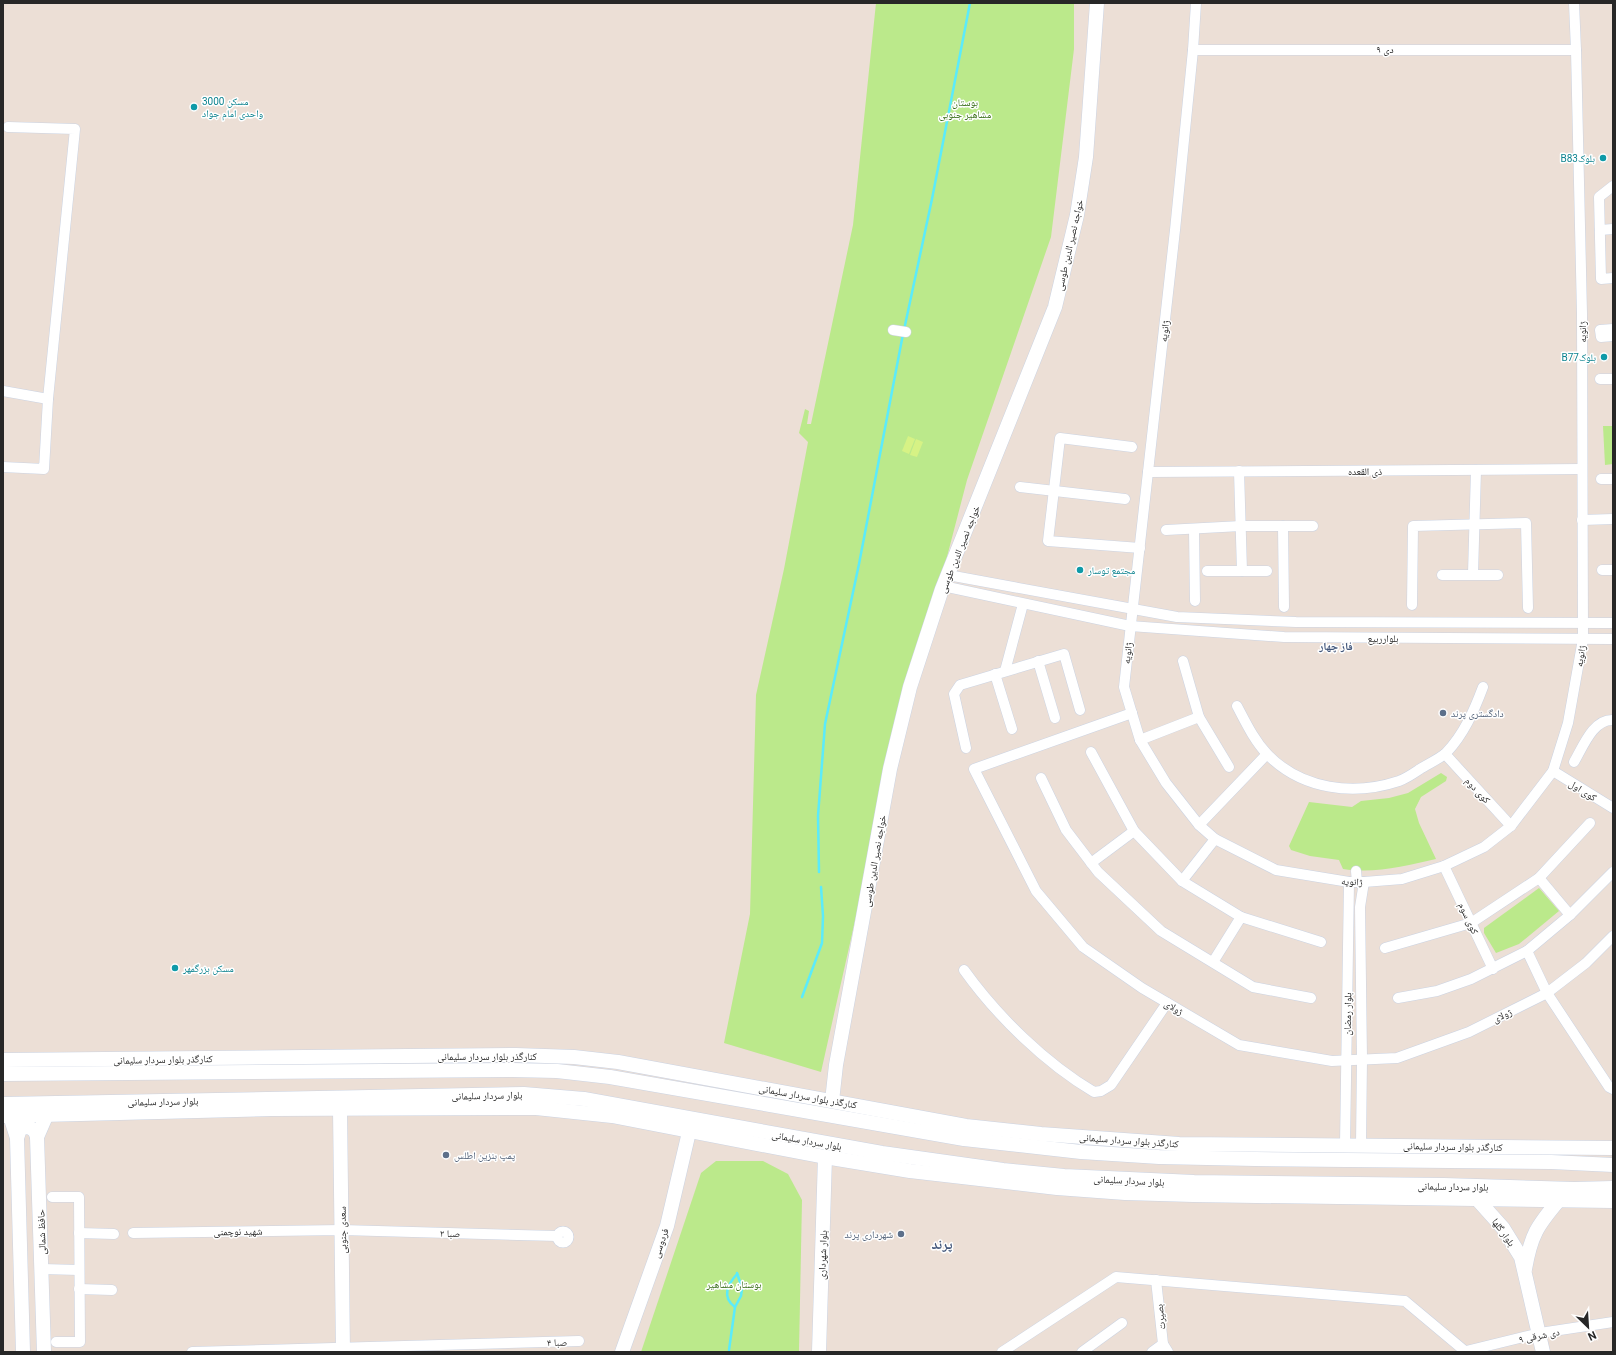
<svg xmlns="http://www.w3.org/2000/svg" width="1616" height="1355" viewBox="0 0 1616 1355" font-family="Roboto,'Noto Naskh Arabic',sans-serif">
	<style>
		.green { fill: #bbe98b }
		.pitch { fill: #d6f285 }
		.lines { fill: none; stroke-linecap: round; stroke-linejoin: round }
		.stream { stroke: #5bebfb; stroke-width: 2.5 }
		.street-casing { stroke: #cbd3e2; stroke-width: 11 }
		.secondary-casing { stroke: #cbd3e2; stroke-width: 15 }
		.street { stroke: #fff; stroke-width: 10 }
		.secondary { stroke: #fff; stroke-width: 14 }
		.culture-dot { fill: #0f9aa8; stroke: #fff; stroke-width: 1.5 }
		.service-dot { fill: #5c6f8a; stroke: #fff; stroke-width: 1.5 }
		.labels { text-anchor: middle; stroke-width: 3; stroke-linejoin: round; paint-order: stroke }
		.street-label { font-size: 10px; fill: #272727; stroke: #fff }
		.culture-label { font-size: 10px; fill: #0d838f; stroke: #fff; text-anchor: start }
		.park-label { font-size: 10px; fill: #326911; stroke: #fff }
		.service-label { font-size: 10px; fill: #4e5e75; stroke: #fff; text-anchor: start }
		.neighbourhood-label { font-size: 11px; font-weight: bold; fill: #43577b; stroke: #fff }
		.district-label { font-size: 14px; font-weight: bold; fill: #43577b; stroke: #fff }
	</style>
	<rect width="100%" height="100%" fill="#ecdfd6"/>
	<g class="green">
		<path d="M876 3H1074V49L1051 237 967 480 873 841 821 1072 724 1043 750 914 756 695 784 569 808 442 799 433 805 409 809 411 807 424H811L853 225Z"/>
		<path d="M1603 426H1613V464L1605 465Z"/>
		<path d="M1441 773 1447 777 1446 781 1421 797 1415 809 1419 823 1436 859C1406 866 1374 874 1343 869L1339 860 1310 856 1291 850 1289 846 1309 802 1352 807 1361 801 1389 798 1408 793Z"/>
		<path d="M1539 888 1559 911 1519 944 1496 953 1484 933V928Z"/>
		<path d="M716 1161H763L788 1174 802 1200 799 1352H641L701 1173Z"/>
	</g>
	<g class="pitch">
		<path d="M908 436 915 439 909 454 902 451Z"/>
		<path d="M916 439 923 442 917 457 910 455Z"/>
	</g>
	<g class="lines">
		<g class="stream">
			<path d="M904 330 932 199 970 3"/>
			<path d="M819 872 818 816 825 724 859 564 903 334"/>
			<path d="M802 997 822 943 823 916 821 887"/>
			<path d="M735 1307C721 1297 728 1284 737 1274"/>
			<path d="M729 1350 735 1307 741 1296 742 1288 737 1273"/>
		</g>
		<defs>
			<g id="street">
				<path d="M1196 3 1193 50 1175 230 1124 687 1140 740 1166 783 1199 825 1215 839 1276 870 1349 882H1364L1402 879 1444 866 1484 847 1511 826 1553 771 1568 723 1583 639 1582 314 1576 50 1574 3"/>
				<path d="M1193 50H1576"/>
				<path d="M1613 186 1599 197 1601 279 1613 278"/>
				<path d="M1600 230 1613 229"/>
				<path d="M1613 329 1600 330 1601 337 1613 336"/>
				<path d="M893 330 906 332"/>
				<path d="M1600 379H1613"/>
				<path d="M3 391 48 399"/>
				<path d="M1132 447 1060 438 1048 541 1140 548"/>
				<path d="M3 467 44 469 48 399 75 129 8 127"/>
				<path d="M1239 471 1242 571"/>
				<path d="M1148 472 1582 469"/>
				<path d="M1601 479H1613"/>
				<path d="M1020 487 1125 499"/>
				<path d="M1582 520 1613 519"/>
				<path d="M1283 526 1284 607"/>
				<path d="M1194 529 1195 601"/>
				<path d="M1166 530 1241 526H1313"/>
				<path d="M1602 570H1613"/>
				<path d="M1207 571H1267"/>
				<path d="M1473 574 1476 470"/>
				<path d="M948 575 1177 617 1296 622 1613 623"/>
				<path d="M1442 575H1498"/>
				<path d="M943 586 1130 626 1284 637 1613 639"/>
				<path d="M1412 605 1413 526 1526 523 1528 608"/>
				<path d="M1038 661 1055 718"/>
				<path d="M1183 661 1199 717 1229 767"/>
				<path d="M1005 671 1023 604"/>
				<path d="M995 674 1012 729"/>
				<path d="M1237 706C1246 723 1254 740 1267 754 1302 790 1354 796 1399 781 1407 778 1414 773 1420 769 1428 764 1439 759 1446 753 1464 734 1474 711 1483 687"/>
				<path d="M1132 713 974 769 1036 891 1083 947 1142 988 1239 1045 1332 1061 1397 1058 1469 1032 1547 993 1586 963 1613 936"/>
				<path d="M1140 740 1199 717"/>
				<path d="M966 748 954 694 960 685 1064 654 1080 710"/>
				<path d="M1091 752 1134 831 1182 881 1241 917 1321 942"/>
				<path d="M1445 754 1511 826"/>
				<path d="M1574 762C1583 747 1593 719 1613 720"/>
				<path d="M1553 771 1613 808"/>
				<path d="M1041 778 1066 830 1098 872 1161 931 1253 987 1311 998"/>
				<path d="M1199 825 1267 754"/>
				<path d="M1091 863 1134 831"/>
				<path d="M1444 866 1493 969"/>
				<path d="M1356 871 1357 882"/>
				<path d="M1539 878 1570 915"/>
				<path d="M1182 881 1215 839"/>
				<path d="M1385 948 1471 923 1539 878 1590 823"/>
				<path d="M1527 951 1570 915 1613 872"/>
				<path d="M1213 962 1241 917"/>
				<path d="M964 970C997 1016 1045 1063 1094 1092L1101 1091 1111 1085 1167 1003"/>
				<path d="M1398 998 1437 991 1471 979 1527 951 1547 993 1609 1087 1613 1089"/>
				<path d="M1345 1145 1349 882"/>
				<path d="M1361 1145 1362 1059 1360 907 1364 882"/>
				<path d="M52 1197H79L80 1342H56"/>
				<circle cx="563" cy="1237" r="5.5"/>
				<path d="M79 1233 114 1234"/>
				<path d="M133 1233 342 1230 557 1236"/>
				<path d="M42 1269 79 1270"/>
				<path d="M1156 1280 1163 1344 1168 1352"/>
				<path d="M79 1289 112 1290"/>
				<path d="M1466 1351 1540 1333 1613 1322"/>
				<path d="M192 1352 579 1341"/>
				<path d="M1002 1352 1116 1277 1405 1301 1466 1352"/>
				<path d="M1082 1352 1122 1323"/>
				<path d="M1152 1352 1163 1344"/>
			</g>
			<g id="secondary">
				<path d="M3 1060 516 1055 574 1057 618 1062 966 1126 1041 1134 1179 1144 1613 1148"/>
				<path d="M3 1074 512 1070 557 1071 610 1077 964 1139 1081 1152 1159 1157 1255 1159 1551 1162 1613 1165"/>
				<path d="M832 1101 836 1065 890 769 910 687 942 589 1055 307 1077 215 1086 157 1097 3"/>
				<path d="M3 1104 524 1094 584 1099 882 1153 1003 1170 1064 1176 1194 1182 1444 1185 1574 1189 1613 1188"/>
				<path d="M340 1109 343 1352"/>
				<path d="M3 1116 272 1109 536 1108 612 1116 825 1157 910 1171 1057 1188 1125 1193 1193 1195 1613 1201"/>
				<path d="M10 1116 17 1138 23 1352"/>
				<path d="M17 1138 20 1129C28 1125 35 1128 37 1137"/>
				<path d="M1477 1199 1503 1228 1521 1257 1543 1352"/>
				<path d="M1525 1269C1531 1235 1537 1226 1559 1200"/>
				<path d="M44 1352 37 1137 47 1114"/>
				<path d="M622 1352 667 1226 689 1132"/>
				<path d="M819 1352 825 1157"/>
			</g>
		</defs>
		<use href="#street" class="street-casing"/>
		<use href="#secondary" class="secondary-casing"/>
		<use href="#street" class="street"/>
		<use href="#secondary" class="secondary"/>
	</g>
	<g class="culture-dot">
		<circle cx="194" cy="107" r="4"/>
		<circle cx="1603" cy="158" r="4"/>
		<circle cx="1604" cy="357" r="4"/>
		<circle cx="1080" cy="570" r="4"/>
		<circle cx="175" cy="968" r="4"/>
	</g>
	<g class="service-dot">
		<circle cx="1443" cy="713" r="4"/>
		<circle cx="446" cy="1155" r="4"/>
		<circle cx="901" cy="1234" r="4"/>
	</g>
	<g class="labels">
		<g class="street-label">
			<text x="1385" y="53">۹ دی</text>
			<text transform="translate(1069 245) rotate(-77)" y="4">خواجه نصیر الدین طوسی</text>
			<text transform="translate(1164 331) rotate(-84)" y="4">ژانویه</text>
			<text transform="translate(1582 332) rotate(-90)" y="4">ژانویه</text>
			<text x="1365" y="475">ذی القعده</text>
			<text transform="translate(959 549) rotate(-68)" y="4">خواجه نصیر الدین طوسی</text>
			<text x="1383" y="642">بلوارربیع</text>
			<text transform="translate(1127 653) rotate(-84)" y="4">ژانویه</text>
			<text transform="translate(1580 656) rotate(-81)" y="4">ژانویه</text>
			<text transform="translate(1478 790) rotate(47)" y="4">کوی دوم</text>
			<text transform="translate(1583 790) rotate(32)" y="4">کوی اول</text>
			<text transform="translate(874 861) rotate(-80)" y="4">خواجه نصیر الدین طوسی</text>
			<text transform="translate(1352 881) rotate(3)" y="4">ژانویه</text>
			<text transform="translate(1469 918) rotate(65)" y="4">کوی سوم</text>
			<text transform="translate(1174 1007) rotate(30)" y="4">ژولای</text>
			<text transform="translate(1347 1014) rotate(-89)" y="4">بلوار رمضان</text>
			<text transform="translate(1502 1015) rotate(-26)" y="4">ژولای</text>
			<text x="487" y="1060">کنارگذر بلوار سردار سلیمانی</text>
			<text transform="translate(163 1059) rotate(-1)" y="4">کنارگذر بلوار سردار سلیمانی</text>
			<text transform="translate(487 1095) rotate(-1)" y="4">بلوار سردار سلیمانی</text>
			<text transform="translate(808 1096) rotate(10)" y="4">کنارگذر بلوار سردار سلیمانی</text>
			<text transform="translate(163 1101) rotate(-1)" y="4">بلوار سردار سلیمانی</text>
			<text transform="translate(807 1140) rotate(10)" y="4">بلوار سردار سلیمانی</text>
			<text transform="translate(1129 1140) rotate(4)" y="4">کنارگذر بلوار سردار سلیمانی</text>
			<text transform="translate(1453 1146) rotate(1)" y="4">کنارگذر بلوار سردار سلیمانی</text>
			<text transform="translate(1129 1180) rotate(3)" y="4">بلوار سردار سلیمانی</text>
			<text transform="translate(1453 1186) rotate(1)" y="4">بلوار سردار سلیمانی</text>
			<text transform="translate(342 1230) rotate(-91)" y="4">سعدی جنوبی</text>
			<text transform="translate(238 1231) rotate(-1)" y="4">شهید نوچمنی</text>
			<text transform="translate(41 1232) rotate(-92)" y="4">حافظ شمالی</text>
			<text transform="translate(1504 1232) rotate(54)" y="4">بلوار گلها</text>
			<text transform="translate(450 1233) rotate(1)" y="4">صبا ۲</text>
			<text transform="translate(660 1243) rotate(-71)" y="4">فردوسی</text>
			<text transform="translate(822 1255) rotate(-88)" y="4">بلوار شهرداری</text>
			<text transform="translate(1160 1317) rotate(-97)" y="4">بصیرت</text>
			<text transform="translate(1539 1335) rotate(-11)" y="4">۹ دی شرقی</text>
			<text transform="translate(557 1342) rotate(-2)" y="4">صبا ۴</text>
		</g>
		<g class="culture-label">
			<text x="202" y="105">مسکن 3000<tspan x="202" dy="12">واحدی امام جواد</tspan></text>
			<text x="1595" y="162" text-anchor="end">B83بلوک</text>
			<text x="1596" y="361" text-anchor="end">B77بلوک</text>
			<text x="1088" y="574">مجتمع توسار</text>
			<text x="183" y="972">مسکن بزرگمهر</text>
		</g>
		<g class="park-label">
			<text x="965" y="106">بوستان<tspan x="965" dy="12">مشاهیر جنوبی</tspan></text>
			<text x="734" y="1288">بوستان مشاهیر</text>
		</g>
		<g class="service-label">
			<text x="1451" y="717">دادگستری پرند</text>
			<text x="454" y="1159">پمپ بنزین اطلس</text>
			<text x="893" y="1238" text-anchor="end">شهرداری پرند</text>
		</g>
		<g class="neighbourhood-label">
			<text x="1336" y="650">فاز چهار</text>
		</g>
		<g class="district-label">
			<text x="942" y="1249">پرند</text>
		</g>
	</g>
	<rect width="1616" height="1355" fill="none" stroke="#272727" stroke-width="8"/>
	<g transform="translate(1588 1327) rotate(155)" stroke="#ffffff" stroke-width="3" paint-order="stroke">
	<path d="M0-3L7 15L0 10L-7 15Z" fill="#272727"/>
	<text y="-6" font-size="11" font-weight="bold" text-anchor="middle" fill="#272727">N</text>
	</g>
</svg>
